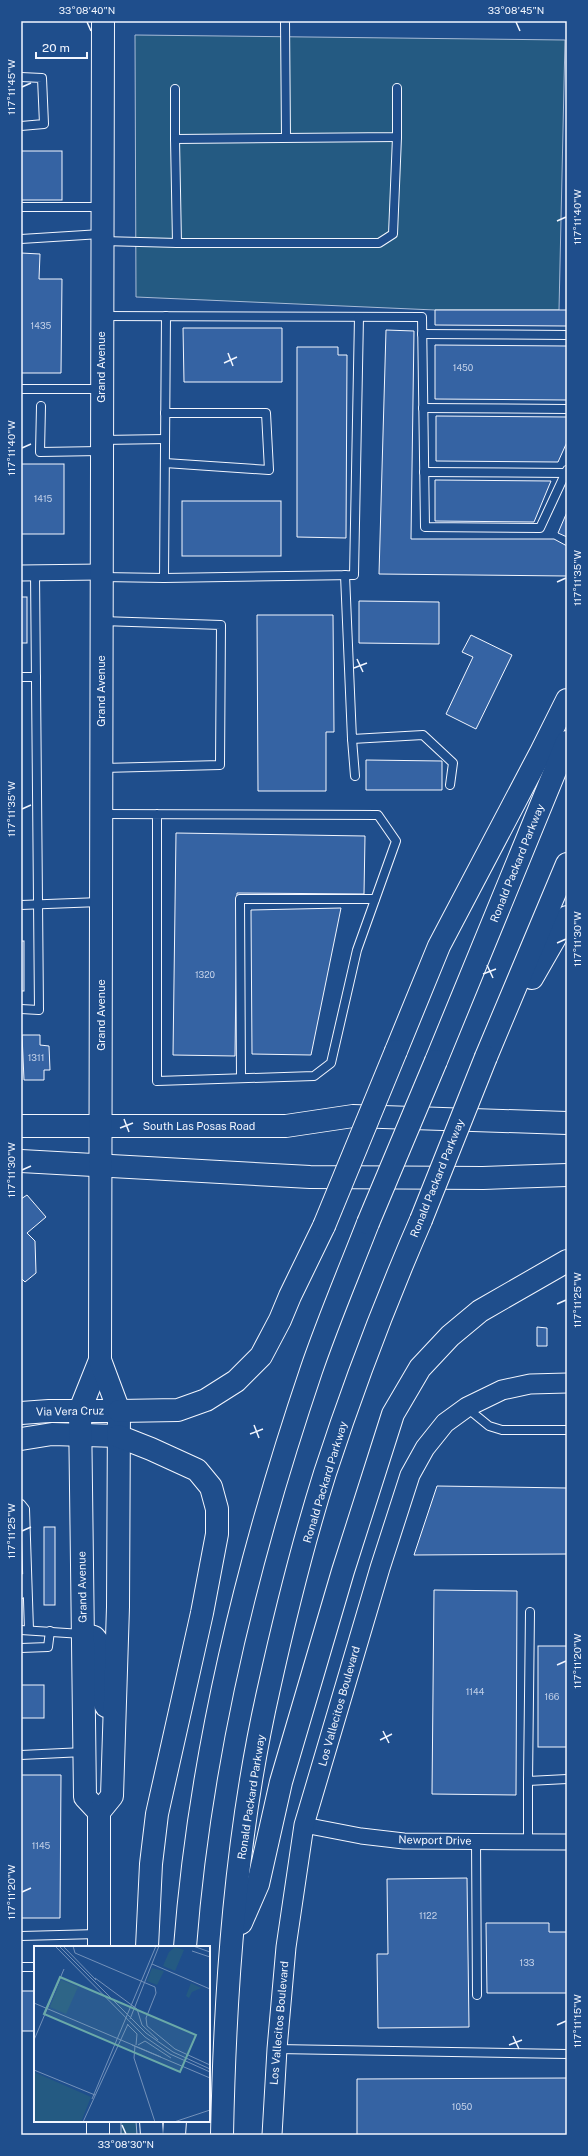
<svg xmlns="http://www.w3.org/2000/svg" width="588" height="2156" viewBox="0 0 588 2156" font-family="'Public Sans',sans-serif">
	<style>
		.green { fill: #245a82; stroke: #a8bbd7 }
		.building { fill: #3563a3; stroke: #f2f6ff }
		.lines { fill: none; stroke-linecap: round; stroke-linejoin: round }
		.service-casing { stroke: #f2f6ff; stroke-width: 10 }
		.minor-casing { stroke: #f2f6ff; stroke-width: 17 }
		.tertiary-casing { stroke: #f2f6ff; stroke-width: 21 }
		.secondary-casing { stroke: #f2f6ff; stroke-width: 24 }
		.motorway-casing { stroke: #f2f6ff; stroke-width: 24 }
		.service { stroke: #1f4e8c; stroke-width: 8 }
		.minor { stroke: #1f4e8c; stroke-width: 15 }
		.tertiary { stroke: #1f4e8c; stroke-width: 19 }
		.secondary { stroke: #1f4e8c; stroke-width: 22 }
		.motorway { stroke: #1f4e8c; stroke-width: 22 }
		.motorway-bridge-casing { stroke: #f2f6ff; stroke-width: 24; stroke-linecap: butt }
		.motorway-bridge { stroke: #1f4e8c; stroke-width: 22 }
		.ticks { fill: none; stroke: #f2f6ff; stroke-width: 1.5 }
		.labels { text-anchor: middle; stroke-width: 3; stroke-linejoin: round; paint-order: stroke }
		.number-label { font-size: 9px; fill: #c3d1e8 }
		.street-label { font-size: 11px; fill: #f2f6ff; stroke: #1f4e8c }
		.inset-road { fill: none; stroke: #7391ba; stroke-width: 1 }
		.view { fill: #6aa9a8; fill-opacity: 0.15; stroke: #6aa9a8; stroke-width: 2 }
		.inset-edge { fill: none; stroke: #f2f6ff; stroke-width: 2 }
		.neatline { fill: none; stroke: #f2f6ff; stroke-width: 1.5 }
		.ticks-label { font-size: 10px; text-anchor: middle; fill: #f2f6ff }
	</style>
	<rect width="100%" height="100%" fill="#1f4e8c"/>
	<g class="green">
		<path d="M135 35 565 40 559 310H435L136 297Z"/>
		<path d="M121 2121H136L137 2135H121Z"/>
	</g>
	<g class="building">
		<rect x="21" y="151" width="41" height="49"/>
		<path d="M21 253 40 254 39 279H62L61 373H21Z"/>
		<path d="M435 310H567V326L435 325Z"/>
		<path d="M183 328H282V382H184Z"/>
		<path d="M386 330 414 331 411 539H554L567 546V576L379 574Z"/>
		<path d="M435 345 567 346V400L435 399Z"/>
		<path d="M297 347H338V355H347L346 538 297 537Z"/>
		<path d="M436 416 567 417V442L558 462 436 461Z"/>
		<rect x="21" y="464" width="43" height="70"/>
		<path d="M435 480 551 481 534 522 435 521Z"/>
		<rect x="182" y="501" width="99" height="55"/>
		<path d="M567 512V537L558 533Z"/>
		<rect x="21" y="597" width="6" height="46"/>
		<path d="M359 601 439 602V644L359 643Z"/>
		<path d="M257 615H333L334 732H326V791H258Z"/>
		<path d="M471 635 512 655 476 729 446 714 473 657 462 652Z"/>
		<path d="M366 760 442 761V790H366Z"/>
		<path d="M176 833 365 836 364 894 237 893 235 1056 173 1055Z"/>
		<path d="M341 908 311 1055 252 1054 251 910Z"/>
		<rect x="21" y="941" width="3" height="50"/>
		<path d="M22 1035H40V1045L49 1046 50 1070H44V1080H24Z"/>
		<path d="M27 1195 46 1217 27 1233 35 1241 36 1273 25 1282 21 1278V1199Z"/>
		<path d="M537 1327 547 1328V1346H537Z"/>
		<path d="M437 1486 567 1488V1554L414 1555Z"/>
		<rect x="44" y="1527" width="11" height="78"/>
		<path d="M434 1590 517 1591 516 1795 432 1794Z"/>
		<rect x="538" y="1646" width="29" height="101"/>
		<rect x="21" y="1685" width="23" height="33"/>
		<path d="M21 1775H61L60 1918H21Z"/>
		<path d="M467 1878 469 2027 378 2028 377 1954H388L387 1879Z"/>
		<path d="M486 1923H549V1932H567V1993H487Z"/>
		<rect x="21" y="1991" width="14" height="40"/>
		<path d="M567 2078V2135H357V2079Z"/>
	</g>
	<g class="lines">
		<defs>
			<g id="service">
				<path d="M285 21 286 137"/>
				<path d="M21 77 42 78 44 124 21 126"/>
				<path d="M175 89V139L397 137V88"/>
				<path d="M175 139 177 243"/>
				<path d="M21 207H102"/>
				<path d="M21 239 101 234"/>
				<path d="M103 241 177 243H379L393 234 397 137"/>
				<path d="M102 316 422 317 425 527 540 528 567 470"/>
				<path d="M422 334 567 335"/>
				<path d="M21 389H100"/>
				<path d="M41 406 40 452 100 451"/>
				<path d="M423 408 567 409"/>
				<path d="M102 440 165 439"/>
				<path d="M165 463 269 470 266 413H165"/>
				<path d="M424 472 566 473"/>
				<path d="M345 575 352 739 423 735 453 763 450 785"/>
				<path d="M103 577 164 578 166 316"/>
				<path d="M164 578 354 575 359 317"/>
				<path d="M102 621 221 625 220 765 103 768"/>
				<path d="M21 677H36"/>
				<path d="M352 739 355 776"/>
				<path d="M102 814 378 815 396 841 357 950 331 1063 314 1076 157 1081V814"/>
				<path d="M21 905 100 902"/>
				<path d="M21 1009 39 1010 35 573"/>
				<path d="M241 1078 240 899H375"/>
				<path d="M467 1408 489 1426 502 1430H567"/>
				<path d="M21 1504 25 1509 29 1630"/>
				<path d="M21 1594 24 1578"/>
				<path d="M530 1612 528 1781 567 1779"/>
				<path d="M21 1630 82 1634"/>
				<path d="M21 1648 48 1647 50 1631"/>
				<path d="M21 1755 84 1752"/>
				<path d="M528 1781V1840"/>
				<path d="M476 1840 477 1995"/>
				<path d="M21 1936 98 1934"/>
				<path d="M21 1967H35"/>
				<path d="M277 2049 567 2054"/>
			</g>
			<g id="minor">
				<path d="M21 573 101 572"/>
				<path d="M304 1825 361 1836 404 1841 567 1842"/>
			</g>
			<path id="tertiary" d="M272 2135 277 2049 286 1947 304 1825 380 1568 410 1475 425 1448 445 1423 467 1407 502 1390 530 1384 567 1383"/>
			<g id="secondary">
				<path d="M21 1126H286L353 1116 567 1123"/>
				<path d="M21 1161 310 1177 483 1178 567 1175"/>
				<path d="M21 1413 49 1411H119"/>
				<path d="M21 1439 52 1434 118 1436"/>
				<path d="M83 1634 94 1637 98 1642 103 1699 106 1706"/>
				<path d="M99 1812 85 1797 80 1410 100 1360"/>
				<path d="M99 1947V1812L112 1796 118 1607 119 1411 100 1360 103 21"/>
				<path d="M98 2135V2121"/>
			</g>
			<g id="motorway">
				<path d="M532 978 567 917"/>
				<path d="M396 1051 439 946 541 752 567 700"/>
				<path d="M486 1057 567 864"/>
				<path d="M436 1061 567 742"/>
				<path d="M119 1411 178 1410 206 1400 236 1381 261 1356 280 1320 290 1296 324 1226"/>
				<path d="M118 1436 151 1449 197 1470 211 1487 217 1509V1534L202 1613 157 1814 151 1864 147 1947"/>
				<path d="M241 1923 258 1884 281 1782 343 1571 393 1414 420 1368 450 1336 480 1311 567 1261"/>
				<path d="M185 1947C200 1750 248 1557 311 1371 328 1321 349 1272 368 1223"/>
				<path d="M151 2121 152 2135"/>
				<path d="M174 2135 175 2121"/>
				<path d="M222 2135C225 1986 236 1833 269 1688 285 1616 303 1543 325 1473 353 1387 385 1303 421 1220"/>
			</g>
		</defs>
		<use href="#service" class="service-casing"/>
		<use href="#minor" class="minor-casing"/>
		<use href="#tertiary" class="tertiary-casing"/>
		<use href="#secondary" class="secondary-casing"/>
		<use href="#motorway" class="motorway-casing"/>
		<use href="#service" class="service"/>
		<use href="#minor" class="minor"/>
		<use href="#tertiary" class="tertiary"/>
		<use href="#secondary" class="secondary"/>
		<use href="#motorway" class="motorway"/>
		<defs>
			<g id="motorway-bridge">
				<path d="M421 1220 486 1057"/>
				<path d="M368 1223 436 1061"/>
				<path d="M324 1226 396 1051"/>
			</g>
		</defs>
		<use href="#motorway-bridge" class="motorway-bridge-casing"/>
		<use href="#motorway-bridge" class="motorway-bridge"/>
	</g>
	<path class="ticks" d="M87 22 91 31M516 22 520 31M22 87 31 83M557 221 566 217M228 353 233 366M224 363 237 357M22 448 31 444M557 582 566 578M357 659 363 672M354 668 367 663M22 809 31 805M557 943 566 939M487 965 493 978M483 974 496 969M124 1119 129 1132M120 1128 133 1123M22 1170 31 1166M557 1304 566 1300M254 1425 259 1438M250 1434 263 1429M22 1531 31 1527M557 1665 566 1661M383 1731 389 1743M380 1740 392 1734M22 1892 31 1888M557 2025 566 2021M513 2036 519 2049M509 2045 522 2040M122 2125 126 2134"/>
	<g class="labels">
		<g class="number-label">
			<text x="41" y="329">1435</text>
			<text x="463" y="371">1450</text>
			<text x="43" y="502">1415</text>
			<text x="205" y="978">1320</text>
			<text x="36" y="1061">1311</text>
			<text x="475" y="1695">1144</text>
			<text x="552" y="1700">166</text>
			<text x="41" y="1849">1145</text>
			<text x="428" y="1919">1122</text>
			<text x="527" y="1966">133</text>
			<text x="462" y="2110">1050</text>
		</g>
		<g class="street-label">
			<text transform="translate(101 367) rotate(-90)" y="4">Grand Avenue</text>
			<text transform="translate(101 691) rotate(-90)" y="4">Grand Avenue</text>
			<text transform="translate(517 863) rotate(-68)" y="4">Ronald Packard Parkway</text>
			<text transform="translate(101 1015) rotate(-90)" y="4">Grand Avenue</text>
			<text x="199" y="1130">South Las Posas Road</text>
			<text transform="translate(437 1178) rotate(-68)" y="4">Ronald Packard Parkway</text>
			<text transform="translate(70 1411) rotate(-1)" y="4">Via Vera Cruz</text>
			<text transform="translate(325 1482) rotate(-73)" y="4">Ronald Packard Parkway</text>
			<text transform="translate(82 1587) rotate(-91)" y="4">Grand Avenue</text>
			<text transform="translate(339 1706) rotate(-74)" y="4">Los Vallecitos Boulevard</text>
			<text transform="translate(251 1797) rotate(-81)" y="4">Ronald Packard Parkway</text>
			<text transform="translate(435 1840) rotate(1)" y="4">Newport Drive</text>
			<text transform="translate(279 2023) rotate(-85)" y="4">Los Vallecitos Boulevard</text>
		</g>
	</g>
	<g transform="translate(34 1946)">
		<rect width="176" height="176" fill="#1f4e8c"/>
		<path d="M141 1 150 4 141 25 129 20 135 6ZM118 22 130 25 123 39 113 35ZM27 34 44 41 32 68 16 61ZM157 37 165 41 174 44 167 42 158 46 155 52 152 50ZM0 126 57 151 47 176H0Z" fill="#245a82"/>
		<path class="inset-road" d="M21 0 111 91 136 108 176 126M25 0 112 87 139 106 176 123M29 0 62 34M39 0 41 7 121 41 122 47 112 72 113 80 141 103 176 119M159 0 176 6M158 5 176 11M118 18 176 43M61 32 103 63 108 79 124 94M0 57 127 111M96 73 125 0M93 78 103 88 102 99M0 94 30 23M98 99 176 132M104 99 111 95 137 112M101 100 100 112 121 176M0 124 61 149M58 153 122 0M49 176 94 78M140 176 176 164"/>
		<path class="view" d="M26 31 162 89 146 126 10 68Z"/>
		<rect width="176" height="176" class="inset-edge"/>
	</g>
	<rect width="588" height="2156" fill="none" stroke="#1f4e8c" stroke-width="44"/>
	<path d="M36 52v6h51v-6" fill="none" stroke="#f2f6ff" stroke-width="2"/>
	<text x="42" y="52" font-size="12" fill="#f2f6ff" stroke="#1f4e8c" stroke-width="3" paint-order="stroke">20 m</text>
	<rect x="22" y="22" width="544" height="2112" class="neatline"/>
	<g class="ticks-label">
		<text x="87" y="14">33°08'40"N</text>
		<text x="516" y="14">33°08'45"N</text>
		<text transform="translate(11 87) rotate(-90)" y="4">117°11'45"W</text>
		<text transform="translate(577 217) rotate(-90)" y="4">117°11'40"W</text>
		<text transform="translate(11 448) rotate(-90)" y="4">117°11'40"W</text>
		<text transform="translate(577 578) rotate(-90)" y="4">117°11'35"W</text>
		<text transform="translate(11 809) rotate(-90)" y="4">117°11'35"W</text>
		<text transform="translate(577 939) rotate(-90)" y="4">117°11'30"W</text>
		<text transform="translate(11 1170) rotate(-90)" y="4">117°11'30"W</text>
		<text transform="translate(577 1300) rotate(-90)" y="4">117°11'25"W</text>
		<text transform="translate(11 1531) rotate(-90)" y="4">117°11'25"W</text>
		<text transform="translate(577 1661) rotate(-90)" y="4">117°11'20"W</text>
		<text transform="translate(11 1892) rotate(-90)" y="4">117°11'20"W</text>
		<text transform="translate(577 2021) rotate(-90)" y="4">117°11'15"W</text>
		<text x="126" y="2148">33°08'30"N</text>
	</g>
</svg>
